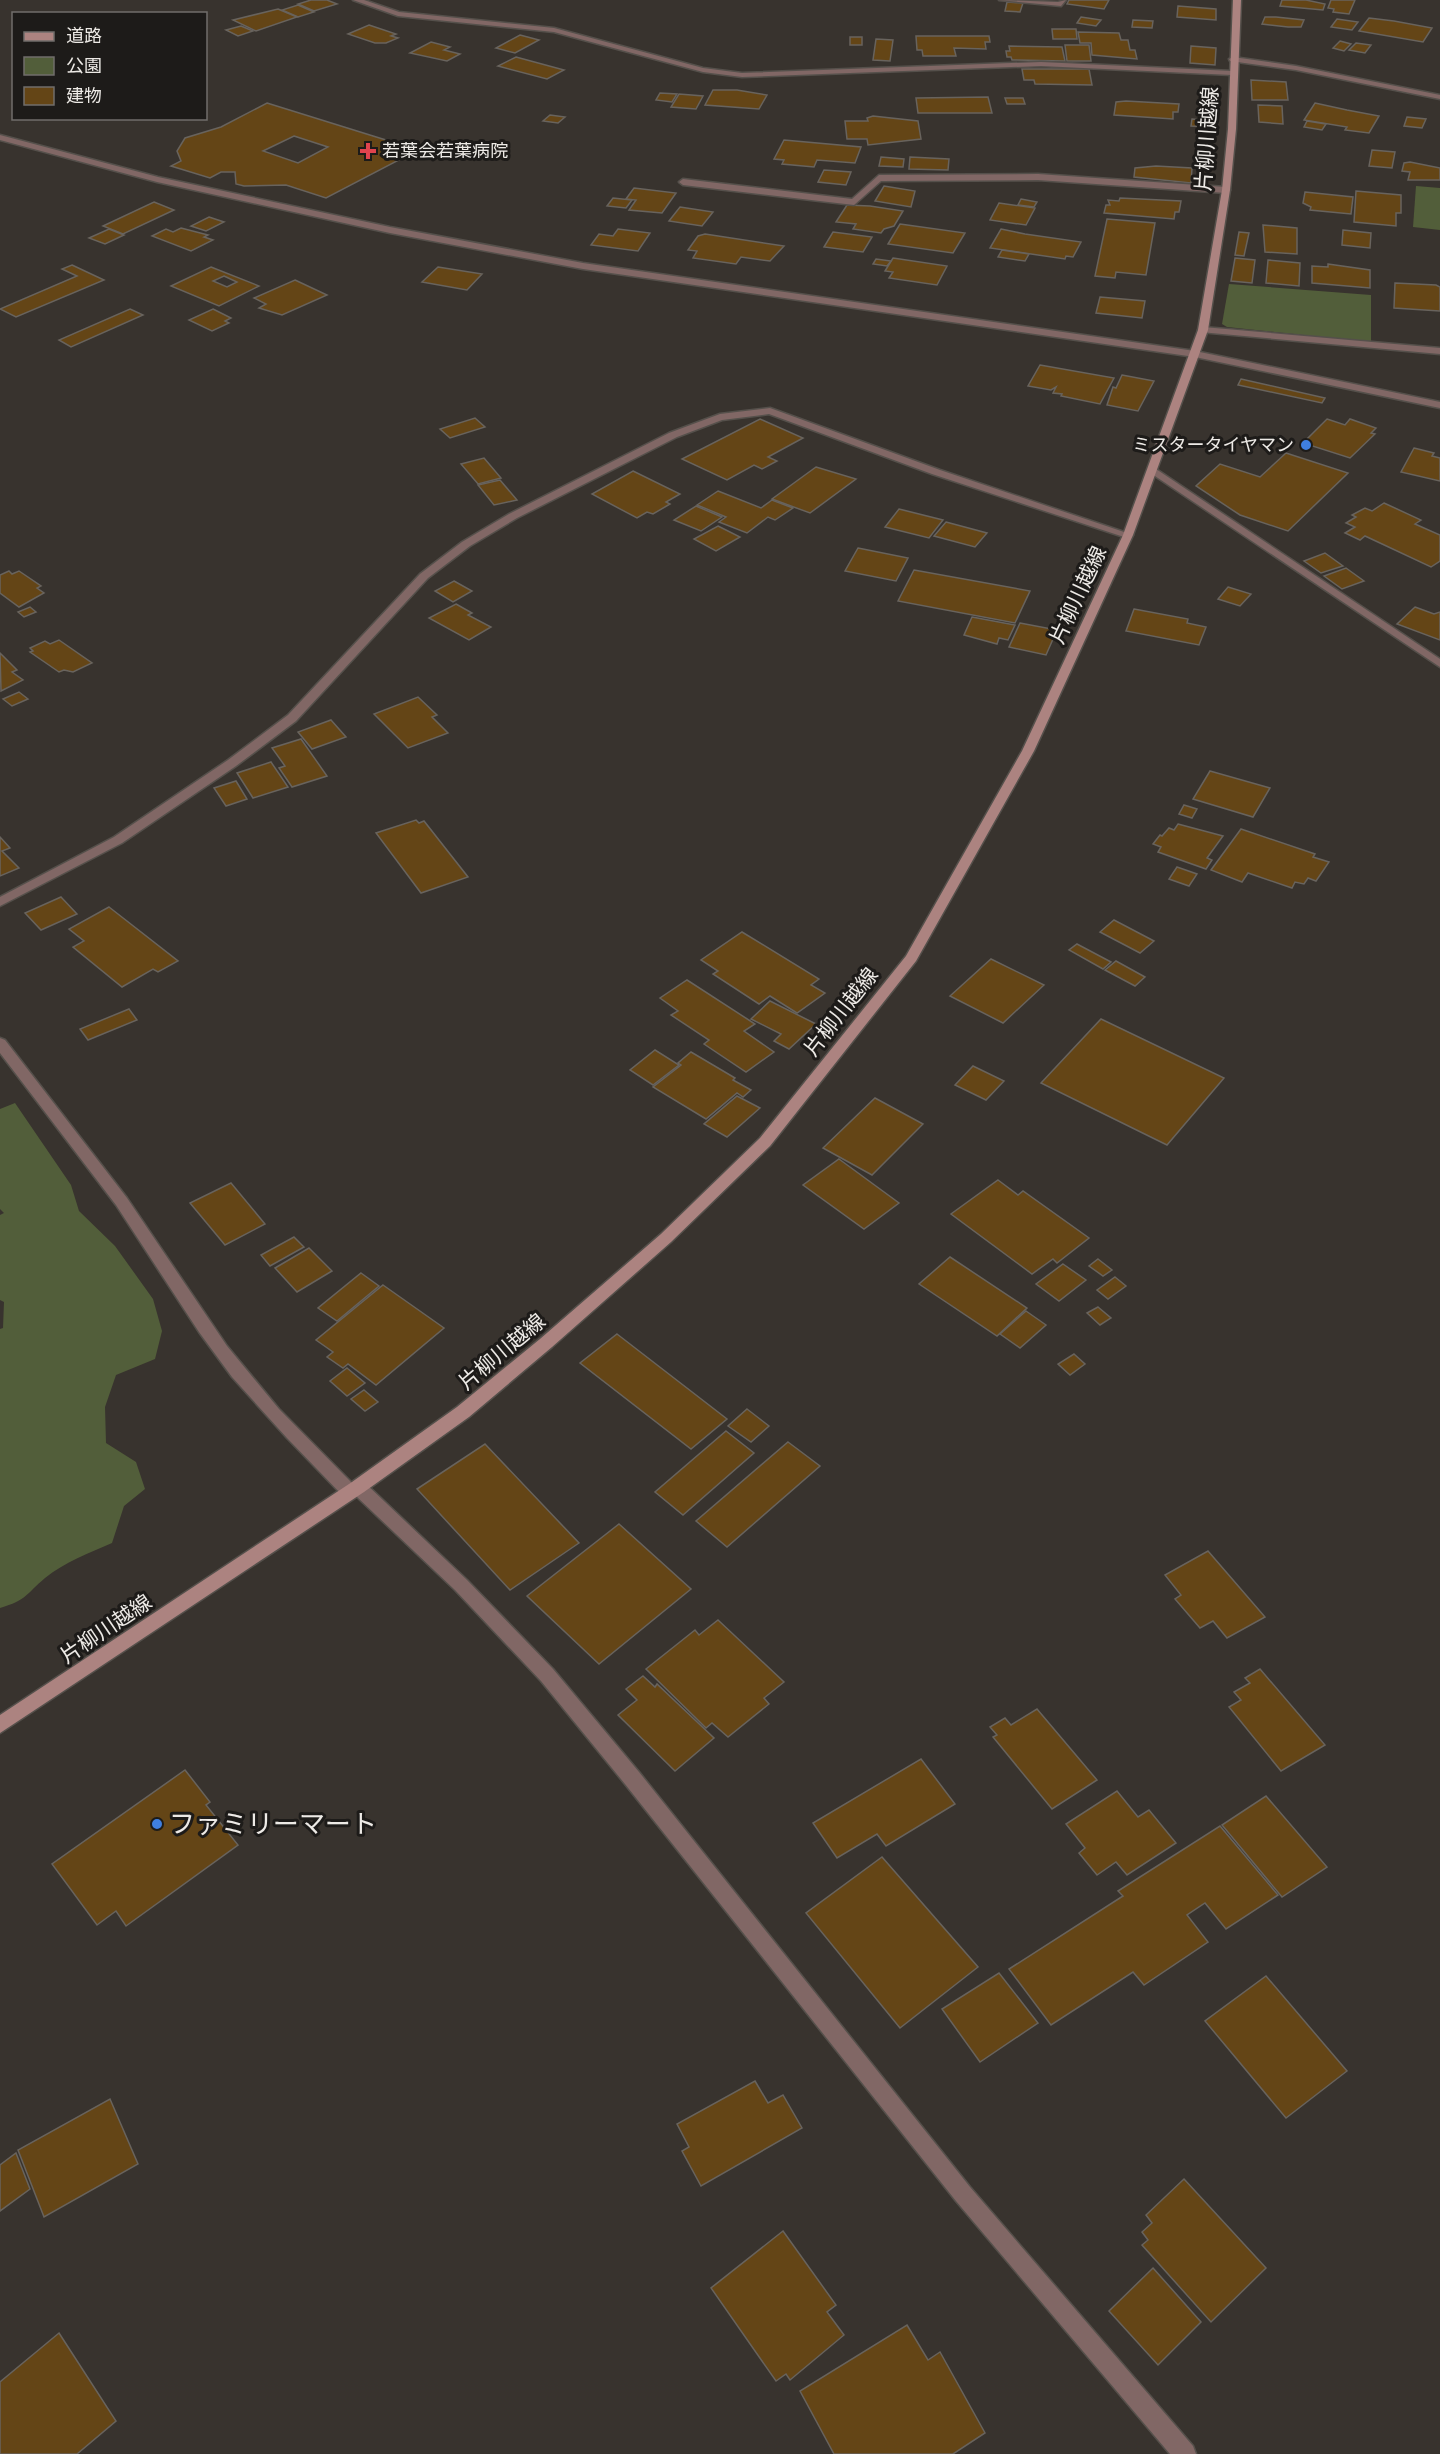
<svg xmlns="http://www.w3.org/2000/svg" width="1440" height="2454" viewBox="0 0 1440 2454" font-family="'Fira Sans','Noto Sans JP',sans-serif">
	<style>
		.green { fill: #525e3a }
		.building { fill: #644516; stroke: #68635d; stroke-width: 1.5; fill-rule: evenodd }
		.lines { fill: none; stroke-linecap: round; stroke-linejoin: round }
		.minor-casing { stroke: #55504b; stroke-width: 3 }
		.tertiary-casing { stroke: #55504b; stroke-width: 3 }
		.secondary-casing { stroke: #55504b; stroke-width: 3 }
		.minor { fill: #816765; fill-rule: evenodd }
		.tertiary { fill: #816765; fill-rule: evenodd }
		.secondary { fill: #ac8380; fill-rule: evenodd }
		.health-dot { fill: #e0444e; stroke: #1d1b19; stroke-width: 2 }
		.shop-dot { fill: #3f7fe0; stroke: #1d1b19; stroke-width: 2 }
		.labels { text-anchor: middle; stroke-width: 6; stroke-linejoin: round; paint-order: stroke }
		.far-poi-label { font-size: 18px; fill: #edeae6; stroke: #1d1b19; text-anchor: start }
		.street-label { font-size: 21px; fill: #edeae6; stroke: #1d1b19 }
		.near-poi-label { font-size: 26px; fill: #edeae6; stroke: #1d1b19; text-anchor: start }
	</style>
	<rect width="100%" height="100%" fill="#38332e"/>
	<g class="green">
		<path d="M1416 186 1440 188V230L1413 227Z"/>
		<path d="M1229 284 1371 295V342L1227 327 1222 324Z"/>
		<path d="M15 1103 71 1185 79 1211 115 1246 153 1299 162 1331 155 1359 116 1375 105 1407 106 1443 136 1462 145 1489 124 1506 112 1543C89 1553 65 1562 45 1578 26 1594 27 1600 0 1608V1329L3 1328 4 1302 0 1300V1215L4 1213 0 1209V1109Z"/>
	</g>
	<g class="building">
		<path d="M311 0H327L337 4 314 11 298 4Z"/>
		<path d="M1069 0H1109L1104 9 1067 4Z"/>
		<path d="M1282 0H1306L1325 4 1323 10 1280 6Z"/>
		<path d="M1331 0H1355L1349 14 1333 12 1334 9 1328 8Z"/>
		<path d="M1007 2 1023 3 1020 12 1005 11Z"/>
		<path d="M298 5 314 12 298 17 282 10Z"/>
		<path d="M1178 6 1216 9V20L1177 17Z"/>
		<path d="M278 9 297 17 256 31 233 20Z"/>
		<path d="M1081 17 1101 20 1096 26 1077 23Z"/>
		<path d="M1265 17H1276L1304 20 1301 27H1288L1262 24Z"/>
		<path d="M1369 18 1394 21 1432 28 1423 42 1359 31Z"/>
		<path d="M1337 19 1358 22 1352 30 1331 27Z"/>
		<path d="M1133 20 1153 21 1152 28 1132 27Z"/>
		<path d="M369 25 396 34 391 36 398 38 386 43H375L348 34Z"/>
		<path d="M241 26 253 31 238 36 226 30Z"/>
		<path d="M1052 29H1076L1077 39H1053Z"/>
		<path d="M1078 32 1119 33 1121 40H1128L1130 50H1135L1137 59 1092 55 1091 43H1080Z"/>
		<path d="M520 35 539 40 515 53 496 48Z"/>
		<path d="M916 36H989L990 42H985L986 49 954 48 956 56H923L922 50H917Z"/>
		<rect x="850" y="37" width="12" height="8"/>
		<path d="M876 39 893 40 890 61 873 60Z"/>
		<path d="M1340 41 1351 44 1344 51 1333 48Z"/>
		<path d="M431 42 450 47 444 50 460 54 447 61 410 53Z"/>
		<path d="M1356 43 1371 45 1365 53 1349 50Z"/>
		<path d="M1065 45H1089L1091 61H1067Z"/>
		<path d="M1009 46 1062 47 1065 61 1012 60 1011 57H1007L1006 51H1010Z"/>
		<path d="M1191 46 1216 48 1215 65 1190 63Z"/>
		<path d="M516 57 564 70 547 79 498 66Z"/>
		<path d="M1022 69H1089L1092 85 1035 84 1034 80H1024Z"/>
		<path d="M1251 80 1286 82 1288 100H1252Z"/>
		<path d="M713 90H737L767 95 759 109 705 105Z"/>
		<path d="M660 93 677 94 672 102 656 100Z"/>
		<path d="M679 94 703 96 696 109 671 107Z"/>
		<path d="M988 97 992 113H918L916 98Z"/>
		<path d="M1005 98H1023L1025 104H1007Z"/>
		<path d="M1126 101 1179 104 1178 112H1173V119L1114 115 1116 102Z"/>
		<path d="M267 103 418 150 326 198 286 185 244 186 236 184 235 172H221L210 178 171 166 181 161 177 151 185 138 221 127ZM294 136 328 147 298 163 263 151Z"/>
		<path d="M1315 103 1347 110 1379 116 1369 133 1345 130 1347 127 1304 120Z"/>
		<path d="M1258 105 1282 106 1283 124 1259 122Z"/>
		<path d="M550 115 565 117 558 123 543 121Z"/>
		<path d="M873 116 918 121 921 139 868 145 867 139H847L845 121H868L867 118Z"/>
		<path d="M1407 117 1426 119 1422 128 1404 126Z"/>
		<path d="M1192 119 1212 121 1211 127 1191 126Z"/>
		<path d="M1307 121 1326 124 1322 130 1304 127Z"/>
		<path d="M784 140 861 147 855 163 817 160 814 167 782 164 784 160 774 159Z"/>
		<path d="M1372 150 1395 152 1392 168 1369 166Z"/>
		<path d="M881 157 904 159 903 167 879 166Z"/>
		<path d="M910 157 949 159 948 170 909 169Z"/>
		<path d="M1410 162 1440 168V180H1408L1410 172 1402 171 1404 163Z"/>
		<path d="M1156 166 1192 168 1191 183 1134 177 1135 168Z"/>
		<path d="M824 170 851 172 846 185 818 182Z"/>
		<path d="M884 186 915 191 911 207 875 201Z"/>
		<path d="M634 188 676 193 662 213 629 210 636 200 626 199Z"/>
		<path d="M1356 191 1401 195V213H1396V226L1354 222Z"/>
		<path d="M1305 192 1353 197 1351 214 1310 210 1311 207 1303 203Z"/>
		<path d="M613 198 632 200 626 208 607 206Z"/>
		<path d="M1120 198 1181 201 1179 212H1175L1174 219 1104 213 1106 205H1110L1108 200 1119 201Z"/>
		<path d="M1021 199 1037 202 1034 207 1018 205Z"/>
		<path d="M154 202 174 210 123 234 103 226Z"/>
		<path d="M999 203 1035 208 1026 225 990 220Z"/>
		<path d="M847 205 870 206 903 211 894 226 884 229 881 233 853 229 856 224 836 222Z"/>
		<path d="M680 207 713 212 702 226 669 221Z"/>
		<path d="M209 217 224 222 206 231 191 226Z"/>
		<path d="M1107 219 1155 223 1146 275 1116 272 1115 278 1095 276Z"/>
		<path d="M900 224 965 233 953 253 888 244Z"/>
		<path d="M1263 225 1297 228V254L1265 252Z"/>
		<path d="M181 228 208 235 204 237 213 240 191 251 152 236 166 229 173 232Z"/>
		<path d="M109 229 124 235 105 244 89 238Z"/>
		<path d="M618 229 650 233 638 251 591 245 599 234 613 236Z"/>
		<path d="M1001 229 1025 234 1081 242 1073 257 1066 256 1065 259 990 248Z"/>
		<path d="M1343 230 1371 233 1370 248 1342 245Z"/>
		<path d="M833 232 872 237 863 252 824 247Z"/>
		<path d="M1239 232 1249 233 1244 256 1235 255Z"/>
		<path d="M705 234 784 246 770 261 741 257 736 264 693 258 697 251 688 250 698 236Z"/>
		<path d="M1002 250 1029 254 1025 261 998 257Z"/>
		<path d="M893 258 947 266 937 285 889 278 893 272 885 271Z"/>
		<path d="M1235 258 1255 260 1252 283 1231 281Z"/>
		<path d="M876 259 891 261 887 266 873 264Z"/>
		<path d="M1268 260 1300 263 1299 286 1266 283Z"/>
		<path d="M1328 264 1370 270V288L1312 283V266L1328 267Z"/>
		<path d="M72 265 104 280 16 317 0 309 77 276 62 269Z"/>
		<path d="M211 267 259 286 219 306 171 286ZM224 276 237 282 227 287 213 281Z"/>
		<path d="M438 267 482 274 467 290 422 282Z"/>
		<path d="M295 280 327 295 282 315 259 308 266 304 254 298Z"/>
		<path d="M1395 283 1436 285 1440 287V311L1394 308Z"/>
		<path d="M1100 297 1145 301 1142 318 1096 313Z"/>
		<path d="M130 309 143 315 71 347 59 340Z"/>
		<path d="M213 309 231 318 225 321 229 323 212 331 189 320Z"/>
		<path d="M1040 365 1114 378 1100 404 1061 396 1062 394 1053 393 1056 387 1051 390 1028 386Z"/>
		<path d="M1122 375 1154 381 1138 411 1107 405 1113 387 1116 388Z"/>
		<path d="M1241 379 1325 398 1322 403 1238 385Z"/>
		<path d="M475 418 485 427 450 438 440 429Z"/>
		<path d="M760 419 803 438 768 457 777 461 762 469 754 465 727 480 682 459Z"/>
		<path d="M1327 419 1345 425 1350 419 1376 428 1371 433 1375 434 1350 458 1303 443Z"/>
		<path d="M1414 448 1434 453 1432 456 1440 458V481L1401 472Z"/>
		<path d="M1286 453 1348 473 1288 531 1240 515 1196 486 1220 464 1260 477Z"/>
		<path d="M484 458 501 478 478 484 461 464Z"/>
		<path d="M816 467 856 479 810 513 772 499Z"/>
		<path d="M633 471 680 494 666 502 670 504 653 514 647 512 637 518 592 494Z"/>
		<path d="M500 480 517 500 494 505 478 485Z"/>
		<path d="M718 491 761 508 772 500 793 508 775 520 768 517 747 533 719 522 726 517 697 505Z"/>
		<path d="M1384 503 1421 520 1415 524 1440 535V561L1431 567 1365 536 1360 540 1345 533 1355 527 1346 523 1356 517 1352 515 1365 508 1372 511Z"/>
		<path d="M696 506 722 517 701 531 674 520Z"/>
		<path d="M899 509 943 520 929 538 885 527Z"/>
		<path d="M946 522 987 533 975 547 934 536Z"/>
		<path d="M718 526 740 537 716 551 694 539Z"/>
		<path d="M858 548 908 558 896 581 845 571Z"/>
		<path d="M1325 553 1343 566 1321 573 1304 561Z"/>
		<path d="M1346 568 1364 581 1342 589 1324 576Z"/>
		<path d="M914 570 1030 591 1015 623 898 601Z"/>
		<path d="M9 571 12 574 19 571 41 586 37 588 44 593 19 607 0 593V575Z"/>
		<path d="M454 581 472 591 453 602 435 591Z"/>
		<path d="M1228 587 1251 594 1240 606 1218 599Z"/>
		<path d="M456 604 472 613 468 615 491 627 469 640 429 618Z"/>
		<path d="M30 607 36 612 24 617 18 612Z"/>
		<path d="M1415 607 1434 614 1440 612V640L1397 624Z"/>
		<path d="M1134 609 1188 619 1187 623 1206 627 1199 645 1126 631Z"/>
		<path d="M972 617 1015 625 1008 640 999 638 997 644 964 635Z"/>
		<path d="M1020 623 1057 630 1046 655 1009 647Z"/>
		<path d="M59 640 92 663 73 672 64 670 59 672 30 652 33 651 30 648 45 641 50 644Z"/>
		<path d="M0 653 17 670 12 672 23 680 1 691Z"/>
		<path d="M19 692 28 699 12 706 3 699Z"/>
		<path d="M418 697 437 715 432 717 448 733 408 748 374 714Z"/>
		<path d="M331 720 346 737 312 749 298 732Z"/>
		<path d="M301 739 327 776 292 787 279 768 285 766 272 748Z"/>
		<path d="M271 762 288 787 253 798 237 773Z"/>
		<path d="M1210 771 1270 788 1253 817 1193 799Z"/>
		<path d="M236 781 247 799 226 806 214 788Z"/>
		<path d="M1184 805 1197 809 1192 818 1179 814Z"/>
		<path d="M416 820 419 823 424 821 468 877 421 893 376 833Z"/>
		<path d="M1178 824 1223 836 1207 858 1212 860 1206 869 1158 852 1161 847 1153 844 1160 835 1162 836 1169 828 1174 830Z"/>
		<path d="M1241 829 1315 854 1313 857 1329 862 1316 881 1308 878 1304 884 1295 882 1292 888 1248 873 1242 882 1211 870Z"/>
		<path d="M0 837 10 848 2 851 19 868 0 876Z"/>
		<path d="M1177 867 1197 874 1189 886 1169 879Z"/>
		<path d="M61 897 77 914 41 930 25 913Z"/>
		<path d="M109 907 178 961 158 972 153 969 122 987 73 947 84 941 69 929Z"/>
		<path d="M1114 920 1154 941 1140 953 1100 932Z"/>
		<path d="M742 932 819 979 811 985 825 993 797 1013 770 996 759 1004 713 974 718 971 701 960Z"/>
		<path d="M1077 944 1111 962 1103 969 1069 950Z"/>
		<path d="M991 959 1044 985 1003 1023 950 996Z"/>
		<path d="M1116 961 1145 977 1135 986 1105 970Z"/>
		<path d="M687 980 755 1024 744 1031 774 1052 746 1072 704 1044 709 1040 671 1015 678 1011 660 998Z"/>
		<path d="M770 1001 816 1024 789 1049 774 1041 781 1034 751 1019Z"/>
		<path d="M129 1009 137 1020 88 1040 80 1029Z"/>
		<path d="M1101 1019 1224 1078 1167 1145 1041 1083Z"/>
		<path d="M655 1050 679 1065 653 1085 630 1070Z"/>
		<path d="M691 1052 735 1078 733 1080 751 1090 743 1097 737 1093 706 1119 653 1087 681 1065 678 1063Z"/>
		<path d="M973 1066 1004 1081 986 1100 955 1085Z"/>
		<path d="M737 1096 760 1108 727 1137 704 1124Z"/>
		<path d="M875 1098 923 1124 872 1175 823 1148Z"/>
		<path d="M839 1159 899 1203 864 1229 803 1185Z"/>
		<path d="M998 1180 1018 1195 1023 1191 1089 1238 1057 1263 1053 1259 1032 1274 951 1214Z"/>
		<path d="M231 1183 265 1224 225 1245 190 1203Z"/>
		<path d="M294 1237 304 1247 270 1266 261 1255Z"/>
		<path d="M309 1248 332 1271 297 1292 275 1268Z"/>
		<path d="M950 1257 1027 1308 997 1336 919 1284Z"/>
		<path d="M1098 1259 1112 1270 1103 1276 1089 1266Z"/>
		<path d="M1063 1264 1086 1280 1059 1301 1036 1284Z"/>
		<path d="M361 1273 379 1286 337 1321 318 1308Z"/>
		<path d="M1115 1277 1126 1286 1108 1299 1097 1290Z"/>
		<path d="M383 1285 444 1328 376 1385 348 1364 343 1368 327 1357 333 1352 316 1340Z"/>
		<path d="M1098 1307 1111 1318 1100 1325 1087 1313Z"/>
		<path d="M1026 1311 1046 1325 1020 1348 1000 1334Z"/>
		<path d="M617 1334 727 1419 691 1449 580 1363Z"/>
		<path d="M1074 1354 1085 1364 1070 1375 1058 1364Z"/>
		<path d="M347 1368 365 1383 347 1396 330 1381Z"/>
		<path d="M364 1390 378 1402 365 1411 351 1399Z"/>
		<path d="M747 1409 769 1426 751 1442 728 1426Z"/>
		<path d="M726 1431 754 1453 683 1515 655 1492Z"/>
		<path d="M788 1442 820 1466 727 1547 696 1521Z"/>
		<path d="M485 1444 579 1543 510 1590 417 1489Z"/>
		<path d="M619 1524 691 1589 599 1664 527 1596Z"/>
		<path d="M1208 1551 1265 1617 1227 1638 1213 1621 1200 1628 1175 1599 1181 1595 1165 1575Z"/>
		<path d="M718 1620 784 1682 764 1698 769 1704 728 1737 712 1723 706 1728 646 1669 695 1630 699 1635Z"/>
		<path d="M1260 1669 1325 1745 1281 1771 1229 1707 1241 1700 1234 1692 1250 1683 1245 1678Z"/>
		<path d="M643 1676 655 1687 657 1684 714 1738 675 1771 618 1715 637 1700 626 1689Z"/>
		<path d="M1037 1709 1097 1780 1052 1809 993 1737 997 1735 990 1727 1005 1718 1011 1725Z"/>
		<path d="M921 1759 955 1804 886 1846 877 1834 837 1858 813 1823Z"/>
		<path d="M185 1770 210 1802 206 1805 238 1845 126 1926 116 1911 97 1925 52 1864Z"/>
		<path d="M1117 1791 1138 1817 1149 1810 1176 1843 1127 1875 1116 1862 1097 1875 1079 1853 1085 1848 1066 1824Z"/>
		<path d="M1266 1796 1327 1867 1282 1897 1222 1825Z"/>
		<path d="M1220 1826 1278 1895 1226 1929 1205 1903 1187 1915 1208 1942 1144 1985 1133 1972 1051 2025 1009 1969 1123 1896 1118 1891Z"/>
		<path d="M882 1857 978 1967 900 2028 806 1913Z"/>
		<path d="M999 1973 1038 2023 980 2062 942 2009Z"/>
		<path d="M1266 1976 1347 2071 1286 2118 1205 2021Z"/>
		<path d="M755 2081 768 2103 783 2095 802 2128 701 2186 682 2151 689 2147 677 2124Z"/>
		<path d="M110 2099 138 2164 44 2217 18 2150Z"/>
		<path d="M16 2153 30 2189 0 2211V2165Z"/>
		<path d="M1184 2179 1266 2268 1211 2322 1142 2245 1148 2240 1142 2232 1152 2223 1146 2215Z"/>
		<path d="M783 2231 836 2305 827 2312 844 2335 790 2380 786 2374 776 2381 711 2288Z"/>
		<path d="M1153 2268 1201 2322 1158 2365 1109 2311Z"/>
		<path d="M907 2325 928 2360 940 2352 985 2433 953 2454H834L800 2391Z"/>
		<path d="M59 2333 116 2421 77 2454H0V2382Z"/>
	</g>
	<g class="lines">
		<defs>
			<g id="minor">
				<path d="M353 0H364L399 12 554 28 703 68 742 73 1041 62 1232 71 1236 73 1232 75 1041 66 742 77 703 72 554 32 398 16Z"/>
				<path d="M999 0 1058 2 1066 0 1061 6Z"/>
				<path d="M1233 57 1296 66 1440 95V99L1296 70 1230 61 1229 59Z"/>
				<path d="M1038 174 1226 187 1230 190 1226 193 1038 180 881 181 854 205 683 185 679 182 683 179 852 199 879 175Z"/>
				<path d="M1203 327 1440 348V354L1200 332 1198 330Z"/>
				<path d="M770 408 940 470 1133 535 1124 537 932 474 769 414 722 420 677 437 517 518 470 546 428 578 296 721 236 766 122 843 0 906V897L114 837 228 760 288 715 420 574 462 542 509 514 669 433 720 414Z"/>
				<path d="M1153 467 1440 659V667L1149 472V468Z"/>
				<path d="M0 1038 5 1040 127 1198 227 1346 279 1409 352 1483 358 1480 364 1482 467 1580 553 1669 639 1772 970 2187 1193 2446 1196 2454H1170L956 2201 625 1784 541 1681 455 1590 356 1496 350 1499 344 1497 287 1438 232 1377 199 1332 116 1205 0 1053Z"/>
			</g>
			<path id="tertiary" d="M0 135 158 177 390 227 583 263 1195 351 1440 402V408L1195 357 583 269 390 233 157 182 0 140Z"/>
			<path id="secondary" d="M1233 0H1241L1236 129 1230 190 1208 330 1133 535 1034 751 916 961 770 1146 671 1242 552 1347 469 1417 364 1492 0 1733V1715L352 1482 457 1407 540 1339 661 1234 760 1138 906 956 1022 751 1123 535 1198 330 1222 190 1228 129Z"/>
		</defs>
		<use href="#minor" class="minor-casing"/>
		<use href="#tertiary" class="tertiary-casing"/>
		<use href="#secondary" class="secondary-casing"/>
		<use href="#minor" class="minor"/>
		<use href="#tertiary" class="tertiary"/>
		<use href="#secondary" class="secondary"/>
	</g>
	<path class="health-dot" d="M365 142h6v6h6v6h-6v6h-6v-6h-6v-6h6z"/>
	<g class="shop-dot">
		<circle cx="1306" cy="445" r="6"/>
		<circle cx="157" cy="1824" r="6"/>
	</g>
	<g class="labels">
		<g class="far-poi-label">
			<text x="382" y="157">若葉会若葉病院</text>
			<text x="1294" y="451" text-anchor="end">ミスタータイヤマン</text>
		</g>
		<g class="street-label">
			<text transform="translate(1207 139) rotate(-86)" y="7">片柳川越線</text>
			<text transform="translate(1078 595) rotate(-65)" y="7">片柳川越線</text>
			<text transform="translate(841 1012) rotate(-52)" y="7">片柳川越線</text>
			<text transform="translate(502 1352) rotate(-40)" y="7">片柳川越線</text>
			<text transform="translate(106 1629) rotate(-34)" y="7">片柳川越線</text>
		</g>
		<g class="near-poi-label">
			<text x="169" y="1833">ファミリーマート</text>
		</g>
	</g>
	<rect x="12" y="12" width="195" height="108" fill="#1d1b19" stroke="#706e6b" stroke-width="1.5"/>
	<rect x="24" y="32" width="30" height="9" fill="#ac8380" stroke="#706e6b" stroke-width="1.5"/>
	<text x="66" y="42" font-size="18" fill="#edeae6">道路</text>
	<rect x="24" y="57" width="30" height="18" fill="#525e3a" stroke="#706e6b" stroke-width="1.5"/>
	<text x="66" y="72" font-size="18" fill="#edeae6">公園</text>
	<rect x="24" y="87" width="30" height="18" fill="#644516" stroke="#706e6b" stroke-width="1.5"/>
	<text x="66" y="102" font-size="18" fill="#edeae6">建物</text>
</svg>
